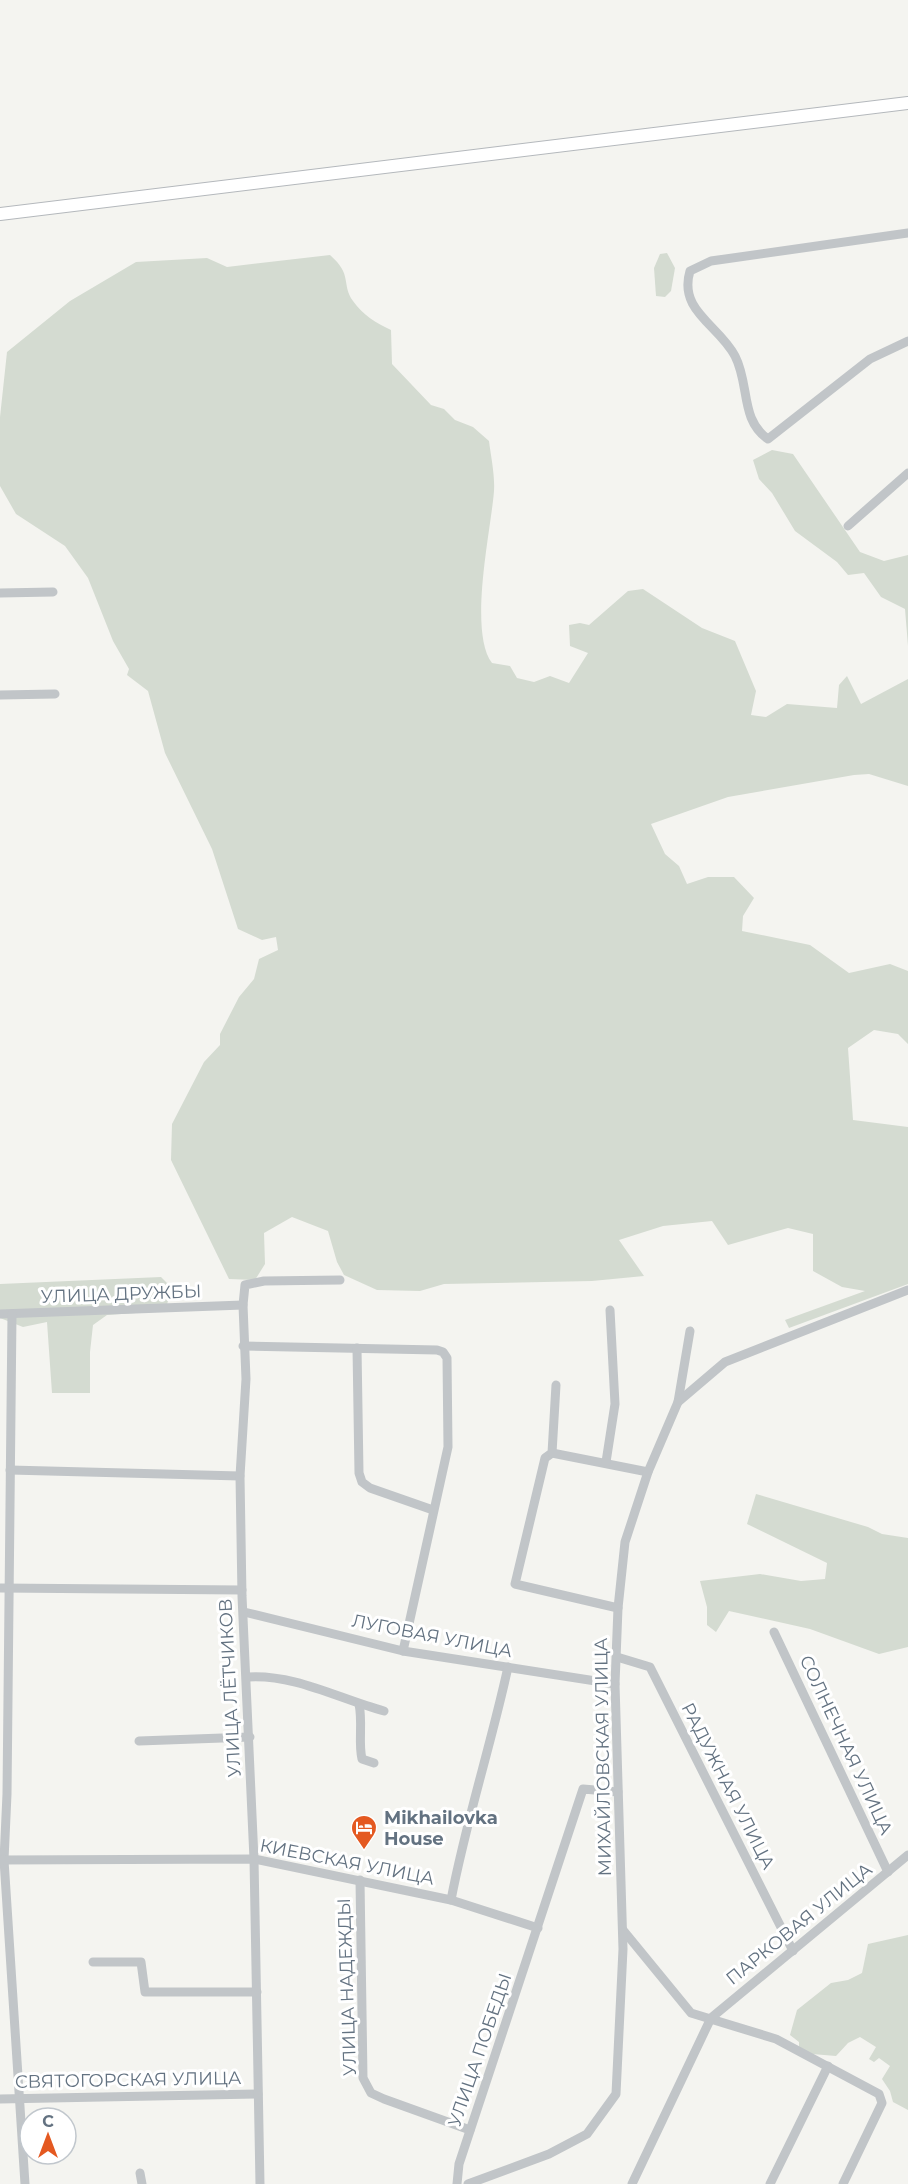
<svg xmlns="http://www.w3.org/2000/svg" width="908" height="2184" viewBox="0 0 908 2184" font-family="Montserrat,sans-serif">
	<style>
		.green { fill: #d4dbd1 }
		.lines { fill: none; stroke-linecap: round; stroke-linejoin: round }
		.secondary-casing { stroke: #b4b8bc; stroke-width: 14 }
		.street { stroke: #c1c5c8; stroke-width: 9 }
		.secondary { stroke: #fff; stroke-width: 12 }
		.labels { text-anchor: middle; stroke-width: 6; stroke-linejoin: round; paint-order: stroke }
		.street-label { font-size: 18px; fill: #637281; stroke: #fff }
		.poi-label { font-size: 18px; font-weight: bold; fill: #637281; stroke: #fff; text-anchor: start }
	</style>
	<rect width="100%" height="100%" fill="#f4f4f0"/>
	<g class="green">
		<path d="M667 253 675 268 671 291 665 297 656 296 654 268 660 254Z"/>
		<path d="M330 255C353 275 341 284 353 301 363 315 376 323 391 330L392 364 431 405 444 409 455 420 473 427 489 441C491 457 495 475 494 491 491 530 468 631 492 663L510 666 517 678 534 682 550 676 569 683 588 653 570 646 569 625 580 623 589 625 628 591 643 589 702 628 735 641 756 691 751 715 766 717 787 704 837 708 839 685 847 676 861 704 908 679V786L869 774 854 775 728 797 651 824 665 854 679 866 687 884 708 877H734L754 898 743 916 742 931 810 945 849 973 890 964 908 971V1044L898 1034 874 1030 848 1048 853 1120 908 1127V1284L789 1328 785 1320 865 1291 842 1287 813 1271V1234L788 1228 728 1245 712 1221 663 1226 619 1240 644 1276 592 1281 444 1284 420 1291 377 1290 344 1275 337 1262 328 1231 292 1217 264 1233 265 1264 255 1280 229 1279 171 1160 172 1124 204 1062 220 1045V1034L239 997 254 979 259 959 278 950 276 937 262 940 238 929 212 849 165 753 148 691 127 675 129 669 113 641 88 578 65 546 16 514 0 486V417L7 352 70 301 136 262 207 258 227 267Z"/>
		<path d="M772 450 793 454 860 552 884 561 908 555V646L905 609 881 597 864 573 848 575 837 562 795 531 772 493 759 479 753 460Z"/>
		<path d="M161 1277 172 1288 165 1311 107 1315 93 1325 90 1352V1393H52L47 1322 23 1327 0 1318V1284Z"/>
		<path d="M756 1494 868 1527 882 1534 908 1538V1647L879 1654 810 1629 729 1611 716 1632 707 1625V1607L700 1581 760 1574 801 1581 825 1579 827 1563 747 1524Z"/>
		<path d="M908 1935V2110L893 2102 890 2091 882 2079 890 2066 879 2058 874 2062 869 2059 876 2047 860 2037 848 2043 836 2056 812 2054 799 2048V2042L790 2035 797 2010 831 1983 848 1980 862 1973 868 1944Z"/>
	</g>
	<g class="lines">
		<defs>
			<path id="secondary" d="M0 214 908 103"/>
		</defs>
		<use href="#secondary" class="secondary-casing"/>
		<g class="street">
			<path d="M908 233 711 261 690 271C678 311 719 325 735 356 750 385 740 420 768 439L870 359 908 341"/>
			<path d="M848 526 908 473"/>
			<path d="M0 593 53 592"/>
			<path d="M0 695 55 694"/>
			<path d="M0 1314 243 1305"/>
			<path d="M12 1314 7 1794 4 1860 25 2184"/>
			<path d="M243 1346 437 1350 443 1352 447 1358 448 1447 403 1651"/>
			<path d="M357 1348 359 1473 362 1482 370 1488 433 1510"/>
			<path d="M556 1385 552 1453 545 1458 515 1584 618 1608"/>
			<path d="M678 1402 690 1331"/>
			<path d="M552 1453 648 1472"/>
			<path d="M606 1462 615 1404 610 1310"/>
			<path d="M10 1470 240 1476"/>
			<path d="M0 1588 242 1590"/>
			<path d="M244 1612 403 1651 615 1684"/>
			<path d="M774 1632 888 1872"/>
			<path d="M617 1657 650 1667 793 1951"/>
			<path d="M248 1677C295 1674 339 1699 384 1711"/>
			<path d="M359 1704C363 1723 358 1742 362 1759L374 1763"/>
			<path d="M139 1741 250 1737"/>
			<path d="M0 1860 254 1859 451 1900 538 1928"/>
			<path d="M360 1880 363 2078 371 2093 384 2099 470 2130"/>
			<path d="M451 1900C466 1821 491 1745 508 1667"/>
			<path d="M623 1930 691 2013 776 2039 879 2094 882 2103 843 2184"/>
			<path d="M93 1962H141L145 1992H257"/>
			<path d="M0 2099 258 2094"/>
			<path d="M140 2173 142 2184"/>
			<path d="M260 2184 254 1859 242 1596 240 1476 246 1379 243 1305 245 1285 264 1281 340 1280"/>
			<path d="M457 2184 459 2164 583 1789 618 1792"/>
			<path d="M468 2184 549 2154 587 2134 616 2094 623 1949 615 1684 618 1608 625 1542 648 1472 678 1402 725 1362 908 1290"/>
			<path d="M632 2184 711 2018 908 1855"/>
			<path d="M770 2184 828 2066"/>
		</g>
		<use href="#secondary" class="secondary"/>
	</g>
	<defs>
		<symbol id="hotel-pin" viewBox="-11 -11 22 30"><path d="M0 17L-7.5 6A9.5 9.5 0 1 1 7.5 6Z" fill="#e45921" stroke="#fff"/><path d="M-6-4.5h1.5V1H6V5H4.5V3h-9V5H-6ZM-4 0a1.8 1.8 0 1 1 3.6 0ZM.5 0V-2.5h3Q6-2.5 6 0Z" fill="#fff"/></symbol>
	</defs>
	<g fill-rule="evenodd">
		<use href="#hotel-pin" x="349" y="1813" width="30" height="40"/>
	</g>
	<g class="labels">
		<g class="street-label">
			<text transform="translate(121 1294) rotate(-2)" y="6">УЛИЦА ДРУЖБЫ</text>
			<text transform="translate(432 1636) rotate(11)" y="6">ЛУГОВАЯ УЛИЦА</text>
			<text transform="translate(230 1688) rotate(-93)" y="6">УЛИЦА ЛЁТЧИКОВ</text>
			<text transform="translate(846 1745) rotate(65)" y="6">СОЛНЕЧНАЯ УЛИЦА</text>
			<text transform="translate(603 1757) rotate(-91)" y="6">МИХАЙЛОВСКАЯ УЛИЦА</text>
			<text transform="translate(728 1786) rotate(63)" y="6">РАДУЖНАЯ УЛИЦА</text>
			<text transform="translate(347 1862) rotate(11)" y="6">КИЕВСКАЯ УЛИЦА</text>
			<text transform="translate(799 1924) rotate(-39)" y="6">ПАРКОВАЯ УЛИЦА</text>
			<text transform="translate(347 1987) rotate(-92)" y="6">УЛИЦА НАДЕЖДЫ</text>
			<text transform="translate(480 2050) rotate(-71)" y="6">УЛИЦА ПОБЕДЫ</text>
			<text transform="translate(128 2080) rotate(-1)" y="6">СВЯТОГОРСКАЯ УЛИЦА</text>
		</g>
		<g class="poi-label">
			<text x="384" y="1824">Mikhailovka<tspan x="384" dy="21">House</tspan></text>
		</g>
	</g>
	<g transform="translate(48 2136)"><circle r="28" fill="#ffffff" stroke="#c1c7cd" stroke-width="1.5"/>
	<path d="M0-4.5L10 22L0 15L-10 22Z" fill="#e45921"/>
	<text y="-9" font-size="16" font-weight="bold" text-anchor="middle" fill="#637281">С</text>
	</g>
</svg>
